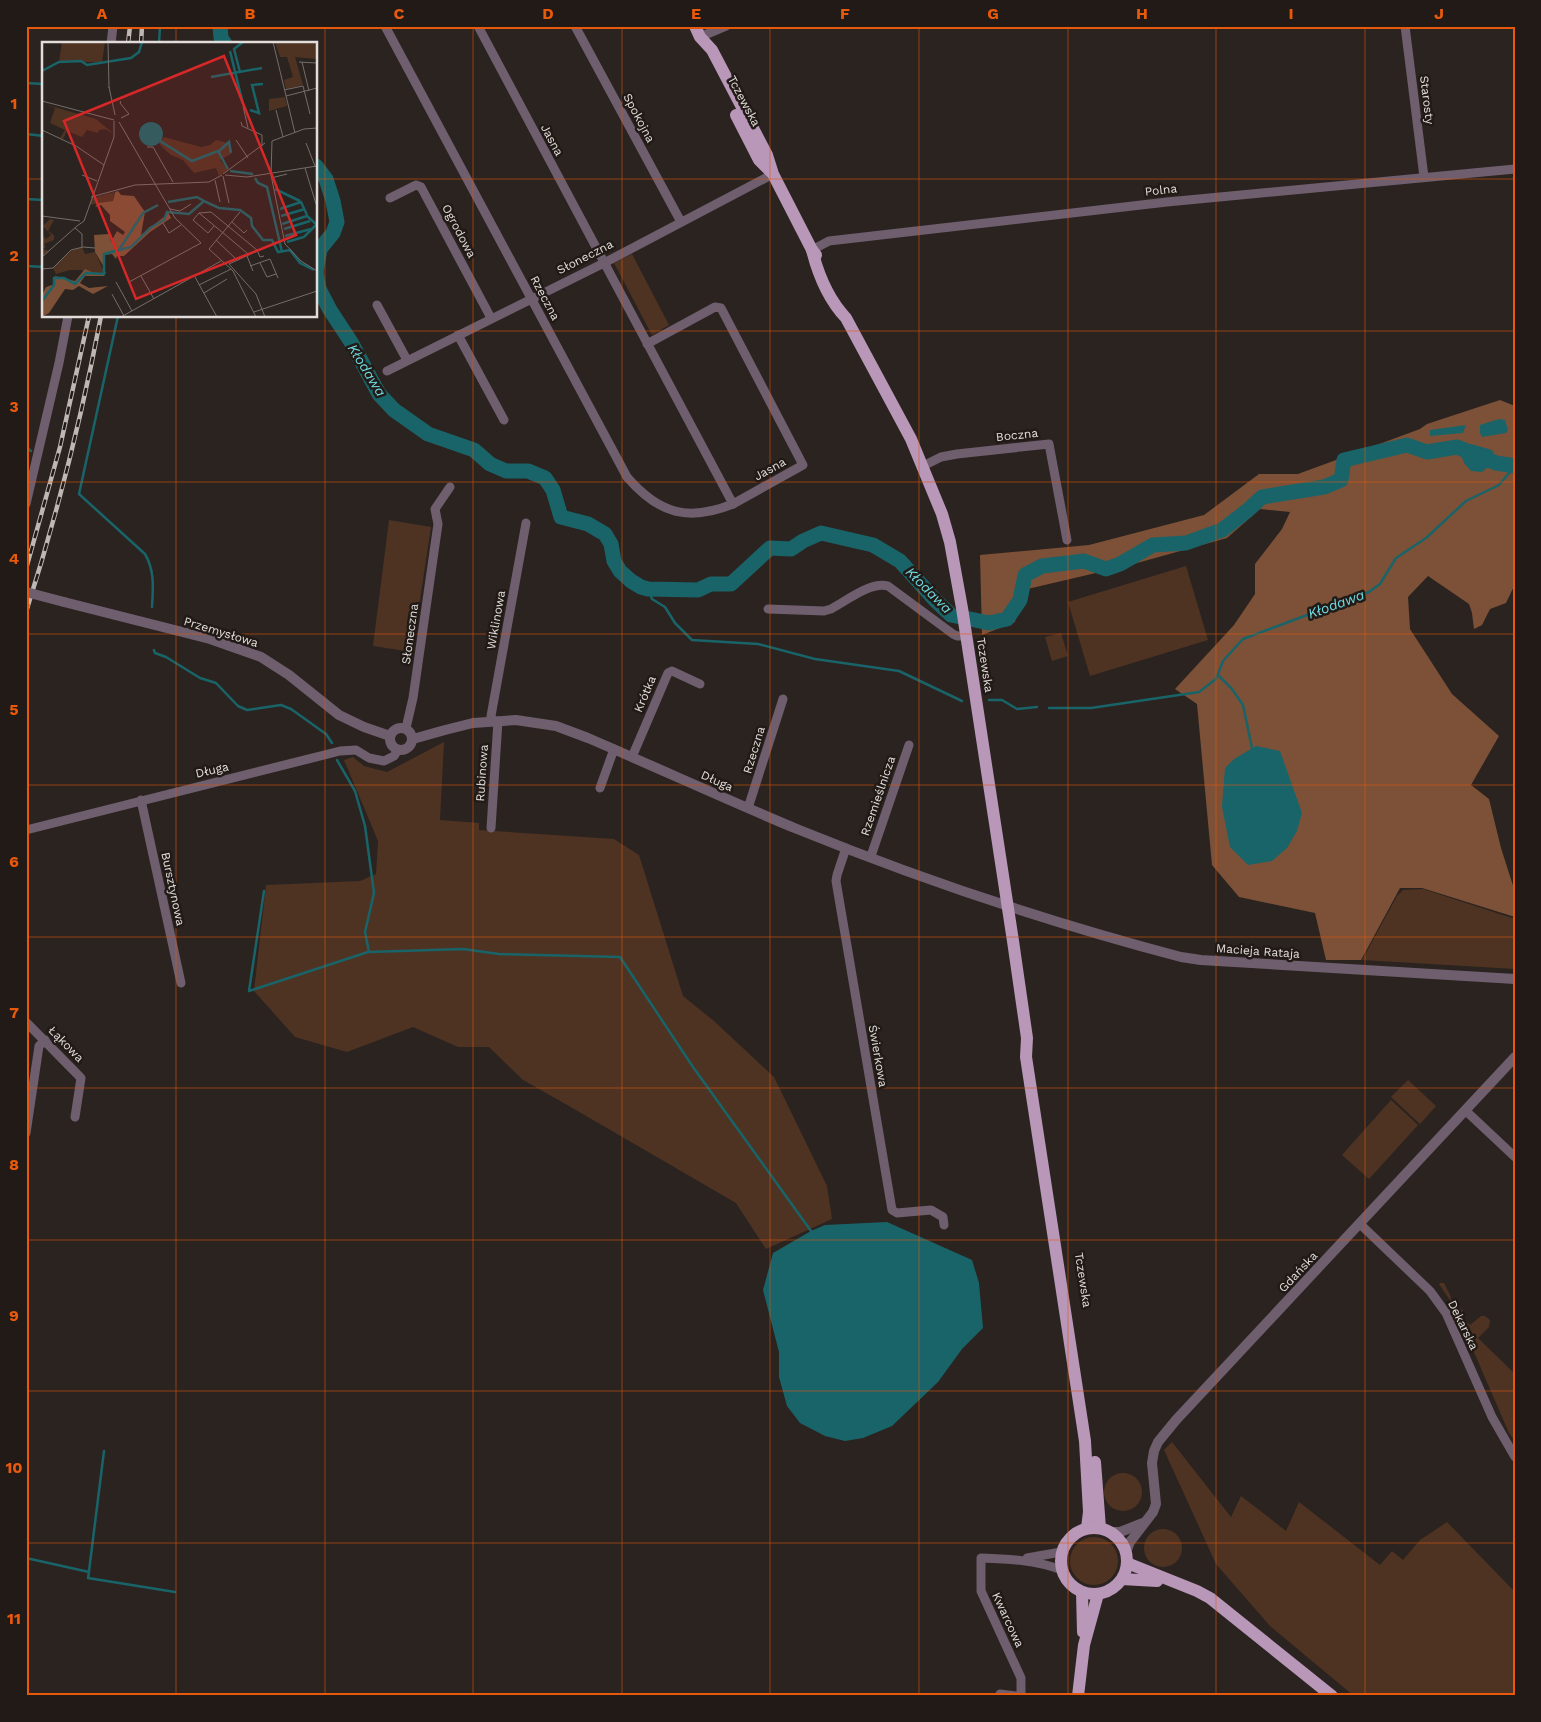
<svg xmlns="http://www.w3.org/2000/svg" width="1541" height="1722" viewBox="0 0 1541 1722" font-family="'Work Sans',sans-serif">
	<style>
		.green { fill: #4e3323 }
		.forest { fill: #7d5137 }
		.water { fill: #196469 }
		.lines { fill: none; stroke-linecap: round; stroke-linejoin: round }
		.stream { stroke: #196469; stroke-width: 2.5 }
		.river { stroke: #196469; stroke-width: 15 }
		.minor { stroke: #6e5e6e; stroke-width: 9 }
		.tertiary { stroke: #6e5e6e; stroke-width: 10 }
		.primary { stroke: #b897b8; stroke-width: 12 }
		.rail-casing { stroke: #bdb8b4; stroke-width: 4.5 }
		.rail { stroke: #211a16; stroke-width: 2.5; stroke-dasharray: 8; stroke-linecap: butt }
		.tertiary-bridge { stroke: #6e5e6e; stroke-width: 10 }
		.grid { fill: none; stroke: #e8590c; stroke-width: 1; stroke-opacity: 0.55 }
		.labels { text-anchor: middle; stroke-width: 5; stroke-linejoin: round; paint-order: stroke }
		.street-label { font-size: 12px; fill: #e2ddda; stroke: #211a16 }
		.water-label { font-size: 14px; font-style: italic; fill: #6fdce3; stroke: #211a16 }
		.inset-river { fill: none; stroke: #196469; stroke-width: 2.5 }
		.inset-road { fill: none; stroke: #746d6a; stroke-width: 1 }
		.view { fill: #d62828; fill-opacity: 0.15; stroke: #d62828; stroke-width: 2.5 }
		.inset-edge { fill: none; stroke: #e2ddda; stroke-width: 2.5 }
		.neatline { fill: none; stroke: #e8590c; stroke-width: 2 }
		.grid-label { font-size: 16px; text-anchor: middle; font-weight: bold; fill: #e8590c }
	</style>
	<rect width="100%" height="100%" fill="#2b231f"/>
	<g class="green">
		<path d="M632 254 669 325 652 335 614 263Z"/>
		<path d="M389 520 431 527 412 652 373 646Z"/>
		<path d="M1186 566 1208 640 1090 676 1068 602Z"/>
		<path d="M1061 633 1068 656 1052 661 1045 637Z"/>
		<path d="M444 742 440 820 479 823V830L614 839 639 855 683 996 714 1021 774 1077 827 1186 832 1219 766 1249 736 1203 569 1106 523 1080 489 1047H458L413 1027 347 1052 295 1037 254 991 266 885 360 881 376 874 378 841 344 760 353 757 364 766 387 772Z"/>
		<path d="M1423 889 1515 919V969L1362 960 1397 896 1403 890Z"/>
		<path d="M1408 1080 1436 1106 1420 1124 1391 1097Z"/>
		<path d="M1391 1100 1418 1125 1369 1179 1342 1155Z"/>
		<path d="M1440 1283H1444L1451 1297 1450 1298 1464 1312 1461 1317 1470 1325 1481 1316H1485L1490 1320 1489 1327 1478 1338 1515 1374V1441L1509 1433 1454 1306 1439 1284Z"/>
		<path d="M1172 1442 1231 1517 1241 1496 1286 1531 1299 1502 1380 1565 1392 1551 1403 1560 1420 1540 1447 1522 1515 1592V1696H1354L1270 1626 1216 1564 1164 1450Z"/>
		<circle cx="1123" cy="1492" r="19"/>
		<circle cx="1163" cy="1548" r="19"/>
		<circle cx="1094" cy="1561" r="24"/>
	</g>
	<path class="forest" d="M1500 400 1515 406V426L1513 436 1515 437V584L1506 603 1490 609 1482 625 1474 629 1472 613 1469 604 1428 576 1408 597 1410 629 1452 694 1499 736 1471 785 1489 799 1501 848 1515 892V917L1422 888H1400L1361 960H1326L1315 913 1239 897 1212 865 1197 704 1175 689 1234 625 1255 594V564L1282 529 1290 512 1260 509 1227 538 1130 565 1019 591 1015 622 982 635 980 555 1089 545 1204 515 1259 474H1298L1420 429 1427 424Z"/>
	<g class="water">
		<path d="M1499 419 1505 420 1508 430 1506 433 1482 437 1480 433V425Z"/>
		<path d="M1466 425 1463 433 1430 436V430Z"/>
		<path d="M1471 444 1492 450 1494 454 1488 467 1482 472 1471 471 1464 463 1460 452Z"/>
		<path d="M1256 746 1280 751 1302 813 1297 831 1287 848 1272 861 1248 865 1230 847 1222 807 1225 768 1234 759Z"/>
		<path d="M887 1222 972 1260 979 1283 983 1328 962 1349 938 1382 892 1426 863 1438 845 1441 825 1436 800 1423 787 1406 779 1377V1352L763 1290 773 1253 811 1231 825 1225Z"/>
	</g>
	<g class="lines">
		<g class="stream">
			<path d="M159 44 160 26"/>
			<path d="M26 83 44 84"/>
			<path d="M26 134 44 136"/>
			<path d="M26 199 44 200"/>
			<path d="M26 266 44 267"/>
			<path d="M118 316 79 494 145 554C155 571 153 589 152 607"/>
			<path d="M26 447 31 451"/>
			<path d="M648 589 652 599 665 607 675 623 692 640 758 644 815 659 899 671 962 701"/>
			<path d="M154 650 155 653 166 657 200 678 216 683 238 706 247 710 281 705 291 709 326 734 332 743"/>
			<path d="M1218 675 1232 689 1243 705 1252 748"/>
			<path d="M989 700H1002L1017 709 1037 707"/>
			<path d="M1049 708H1091L1199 692 1216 679 1223 661 1243 639 1369 592 1380 584 1396 558 1426 538 1466 501 1499 485 1515 466"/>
			<path d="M337 760 355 791 365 826 374 893 365 932 369 952 463 949 499 954 620 957 693 1067 811 1231"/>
			<path d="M264 891 249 991 368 952"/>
			<path d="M26 1558 89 1572 88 1578 175 1592"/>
			<path d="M89 1571 104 1451"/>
		</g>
		<g class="river">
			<path d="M220 26 221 38 225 44"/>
			<path d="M316 166 326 179 333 201 337 222 333 233 320 249 316 272"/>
			<path d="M316 273 319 289 330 310 351 342 379 394 394 410 428 434 474 450 490 464 506 471H528L545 478 553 490 561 517 588 524 605 534 611 544 614 561 620 571 631 581 641 587 648 589 698 590 711 584H731L770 548 791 549 803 541 821 533 873 545 900 561 936 601 951 615 989 623 1007 619 1020 600 1025 575 1042 566 1084 561 1106 569 1120 564 1153 545 1186 543 1222 530 1248 510 1262 497 1324 487 1341 480 1344 460 1407 445 1427 452 1457 447 1496 463 1515 466"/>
		</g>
		<g class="minor">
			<path d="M385 26 627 477C659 514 688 522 733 504"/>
			<path d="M478 26 733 504 803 465 721 308 715 307 647 344"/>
			<path d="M575 26 681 222"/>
			<path d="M1405 26 1424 177"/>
			<path d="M700 37 726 26"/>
			<path d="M111 44 113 26"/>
			<path d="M390 198 416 185 421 187 491 318"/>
			<path d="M812 250 829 241 1167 202 1515 169"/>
			<path d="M377 305 407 360"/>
			<path d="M458 335 504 420"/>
			<path d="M387 371 604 263 773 174"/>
			<path d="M923 466 941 457 957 454 1049 444 1067 540"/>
			<path d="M26 504 59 363 68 316"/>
			<path d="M768 609 824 611 831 609C846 601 871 581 888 586L953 634 957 636H966"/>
			<path d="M493 721 491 716 526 523"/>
			<path d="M406 728 413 698 438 524 435 509 450 487"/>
			<path d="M632 757 668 673 672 671 700 684"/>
			<path d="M600 788 614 749"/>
			<path d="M141 800 181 983"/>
			<path d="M748 808 783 699"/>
			<path d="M491 828 498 721"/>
			<path d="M26 830 340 751 356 750 369 758 384 761 394 756 398 750"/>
			<path d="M846 848 837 875 836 881 892 1210 897 1213 931 1210 943 1217 944 1225"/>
			<path d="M871 856 909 745"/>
			<path d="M26 1022 81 1078 75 1117"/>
			<path d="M1466 1111 1515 1157"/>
			<path d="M26 1133 39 1046 45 1040"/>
			<path d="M1360 1224 1430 1291 1446 1313 1492 1417 1515 1457"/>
			<path d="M1027 1558 1061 1552"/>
			<path d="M1000 1694 1016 1696"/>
			<path d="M1021 1696V1678L981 1591V1558C1009 1559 1035 1560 1062 1570"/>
		</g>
		<g class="tertiary">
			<path d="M64 602 210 639 261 657 289 675 339 715 364 727 390 736"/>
			<circle cx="401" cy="739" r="11"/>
			<path d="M413 739 445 730 473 723 516 720 556 726 588 738C658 768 727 800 797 829 920 879 1052 923 1181 957L1201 960 1515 979"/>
			<path d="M1112 1532H1120L1143 1523"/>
			<path d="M1126 1552 1130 1542 1153 1512 1156 1504 1152 1463 1154 1451 1158 1442 1176 1420 1515 1057"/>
		</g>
		<g class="primary">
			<path d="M695 26 700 37 712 50 767 155 773 174 812 250 816 255"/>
			<path d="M736 115 759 160 771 172"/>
			<path d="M812 250C818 274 829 300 846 318L911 439 942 514 950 542 962 608 1013 941 1027 1038 1026 1057 1085 1441 1089 1512 1087 1528"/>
			<path d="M1095 1462 1100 1528"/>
			<circle cx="1094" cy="1561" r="33"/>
			<path d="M1127 1563 1197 1591 1210 1598 1332 1696"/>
			<path d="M1122 1579 1157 1581"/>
			<path d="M1082 1592 1083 1632"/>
			<path d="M1078 1696 1084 1645 1098 1594"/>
		</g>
		<defs>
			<g id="rail">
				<path d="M128 44 130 26"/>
				<path d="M141 44 142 26"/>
				<path d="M26 569 60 447 89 316"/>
				<path d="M26 612C57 515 82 416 101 316"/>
			</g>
		</defs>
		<use href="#rail" class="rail-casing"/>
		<use href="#rail" class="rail"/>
		<path class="tertiary-bridge" d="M26 592 64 602"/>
	</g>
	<path class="grid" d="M176 26V44M325 26V1696M473 26V1696M622 26V1696M770 26V1696M919 26V1696M1068 26V1696M1216 26V1696M1365 26V1696M26 179H44M316 179H1515M176 316V1696M26 331H1515M26 482H1515M26 634H1515M26 785H1515M26 937H1515M26 1088H1515M26 1240H1515M26 1391H1515M26 1543H1515"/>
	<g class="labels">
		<g class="street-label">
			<text transform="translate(1427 100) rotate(83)" y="4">Starosty</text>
			<text transform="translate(744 101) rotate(62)" y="4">Tczewska</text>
			<text transform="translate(639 118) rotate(62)" y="4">Spokojna</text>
			<text transform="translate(552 140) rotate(62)" y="4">Jasna</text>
			<text transform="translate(1161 190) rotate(-6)" y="4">Polna</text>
			<text transform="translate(459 231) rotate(62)" y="4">Ogrodowa</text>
			<text transform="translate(585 257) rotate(-27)" y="4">Słoneczna</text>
			<text transform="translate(545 298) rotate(62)" y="4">Rzeczna</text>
			<text transform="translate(1017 435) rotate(-6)" y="4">Boczna</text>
			<text transform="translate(770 469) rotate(-29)" y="4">Jasna</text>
			<text transform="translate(496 620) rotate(-80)" y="4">Wiklinowa</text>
			<text transform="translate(221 632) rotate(17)" y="4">Przemysłowa</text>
			<text transform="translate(410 634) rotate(-82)" y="4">Słoneczna</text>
			<text transform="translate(985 665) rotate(81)" y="4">Tczewska</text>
			<text transform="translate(645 694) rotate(-67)" y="4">Krótka</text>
			<text transform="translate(754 750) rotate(-73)" y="4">Rzeczna</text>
			<text transform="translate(212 770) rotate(-13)" y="4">Długa</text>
			<text transform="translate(482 773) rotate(-86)" y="4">Rubinowa</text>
			<text transform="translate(717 781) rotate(24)" y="4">Długa</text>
			<text transform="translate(878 796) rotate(-71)" y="4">Rzemieślnicza</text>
			<text transform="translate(173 889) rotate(78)" y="4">Bursztynowa</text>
			<text transform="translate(1258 951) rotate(4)" y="4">Macieja Rataja</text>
			<text transform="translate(66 1044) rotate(46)" y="4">Łąkowa</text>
			<text transform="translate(878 1056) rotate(80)" y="4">Świerkowa</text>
			<text transform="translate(1298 1272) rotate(-47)" y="4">Gdańska</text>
			<text transform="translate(1083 1280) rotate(81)" y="4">Tczewska</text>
			<text transform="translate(1463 1325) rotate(64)" y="4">Dekarska</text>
			<text transform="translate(1008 1620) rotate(65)" y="4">Kwarcowa</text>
		</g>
		<g class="water-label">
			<text transform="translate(367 370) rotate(58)" y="5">Kłodawa</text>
			<text transform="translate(929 590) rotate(45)" y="5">Kłodawa</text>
			<text transform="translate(1336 604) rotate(-20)" y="5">Kłodawa</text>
		</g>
	</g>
	<g transform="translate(42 42)">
		<rect width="275" height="275" fill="#2b231f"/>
		<path d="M20 0H63L60 20H17ZM233 0H275V17L253 15 261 43 244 47 242 38 251 35 245 15H238ZM243 55 245 64 227 69V57ZM2 62 54 77 72 92 63 87 57 88 56 91 45 88 40 95 25 89 21 97 18 96 23 88 8 81 13 66ZM122 95 159 105 168 103 174 98 186 101 189 112 178 118 186 128 177 134 174 126 152 131 141 118 129 113 119 104 117 101ZM72 150 71 159 48 163 50 156ZM8 177 12 178 6 189 12 193V198L2 202 4 205 1 207 7 209 0 214V193L4 197 9 193 1 184ZM40 205 43 212 53 210 62 230 53 233 39 228H28L14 232 11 226 29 209Z" fill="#4e3323"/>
		<path d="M76 149 79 153 92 154 103 170 99 193 123 174 125 168 129 176 108 190 82 214H75L74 217 70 212 63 213V227L53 210 52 193 67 192 69 200 75 189 81 193 83 190 68 179V173L59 163 53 165 56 161 71 159 73 150ZM43 227 54 232 64 230 62 234H43L38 241 47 246 66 244 51 252 37 244 31 248 23 247 7 271 0 275V253L4 245 13 242V234L33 239Z" fill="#7d5137"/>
		<path d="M97 92a12 12 0 1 1 24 0a12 12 0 1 1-24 0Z" fill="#196469"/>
		<path class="inset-river" d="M188 9 201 62M0 29 17 20 39 19 45 23 89 16 97 10 100 0M198 30 192 7 201 0M169 35 220 26M208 68 217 71 210 43 221 42M118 99 150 119 176 109 186 127M177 109 187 100 189 111M188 129 211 132M213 136 216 141 225 145 240 210M233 147 258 159M126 160 155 155 162 159M238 167 259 160 265 173M239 174 263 167M240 182 265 174 274 182M242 187 268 179M243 194 269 187M245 200 262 195 275 182M77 208 101 171 116 163M0 259 12 243V236H22L33 242 44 231 62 232V212L89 205 108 186 122 178 125 170 147 172 162 159 177 166 198 168 209 176 210 184 221 198H230L236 210 248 208 258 221 272 228"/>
		<path class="inset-road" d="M66 0 67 46M231 0 253 91M257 20 275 21M260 20 267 49M67 45 73 73M242 48 261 44 268 72M244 54 275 46M0 59 72 78M201 64 206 86M234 68 241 95M79 76 87 72 78 61 79 59M77 80 133 176 159 201M199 80 200 84 220 93V104M0 88 34 104 62 123M194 98 206 116M230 99 229 133 243 202 259 219 275 229M230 99 262 87 275 86M264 101 273 124M105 105H111L131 140M263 126 274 162M181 132 223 101M40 133 55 139M183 133 205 135 275 124M181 134 187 161M229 136 245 132M173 138 178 160M49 155 93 143 167 140 180 133M128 167 138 169 149 162M157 171 169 170 215 208 218 215 222 214M0 174 38 179M190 180 202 191 205 188M121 181 127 191 139 183M35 184 42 179 72 95V79M172 184 166 191 151 178 157 171 186 195 206 212V213M33 186 40 192V205M174 198 195 218M222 206 187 222 214 252 223 275M167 207 198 170M167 207 191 229 214 275M205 214 211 229M0 215 35 184M218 221 225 235 234 232M208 224 228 217 236 236M0 227 11 226 29 208 41 205 53 206M99 234 112 257M153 235 175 275M74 240 90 269M87 240 159 201M157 243 189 227M162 251 185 237M70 252 82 274M212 270 275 249M79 275 179 219"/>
		<path class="view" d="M182 14 254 193 94 257 22 79Z"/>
		<rect width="275" height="275" class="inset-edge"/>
	</g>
	<rect width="1541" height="1722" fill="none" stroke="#211a16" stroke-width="55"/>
	<rect x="28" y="28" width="1486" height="1666" class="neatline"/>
	<g class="grid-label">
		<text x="102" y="19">A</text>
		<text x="250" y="19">B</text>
		<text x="399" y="19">C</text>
		<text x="548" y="19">D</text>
		<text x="696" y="19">E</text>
		<text x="845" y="19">F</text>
		<text x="993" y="19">G</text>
		<text x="1142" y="19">H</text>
		<text x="1291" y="19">I</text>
		<text x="1439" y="19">J</text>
		<text x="14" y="109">1</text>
		<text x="14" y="261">2</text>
		<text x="14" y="412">3</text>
		<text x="14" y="564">4</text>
		<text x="14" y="715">5</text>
		<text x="14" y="867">6</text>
		<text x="14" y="1018">7</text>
		<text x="14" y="1170">8</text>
		<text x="14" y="1321">9</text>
		<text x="14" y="1473">10</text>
		<text x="14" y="1624">11</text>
	</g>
</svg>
